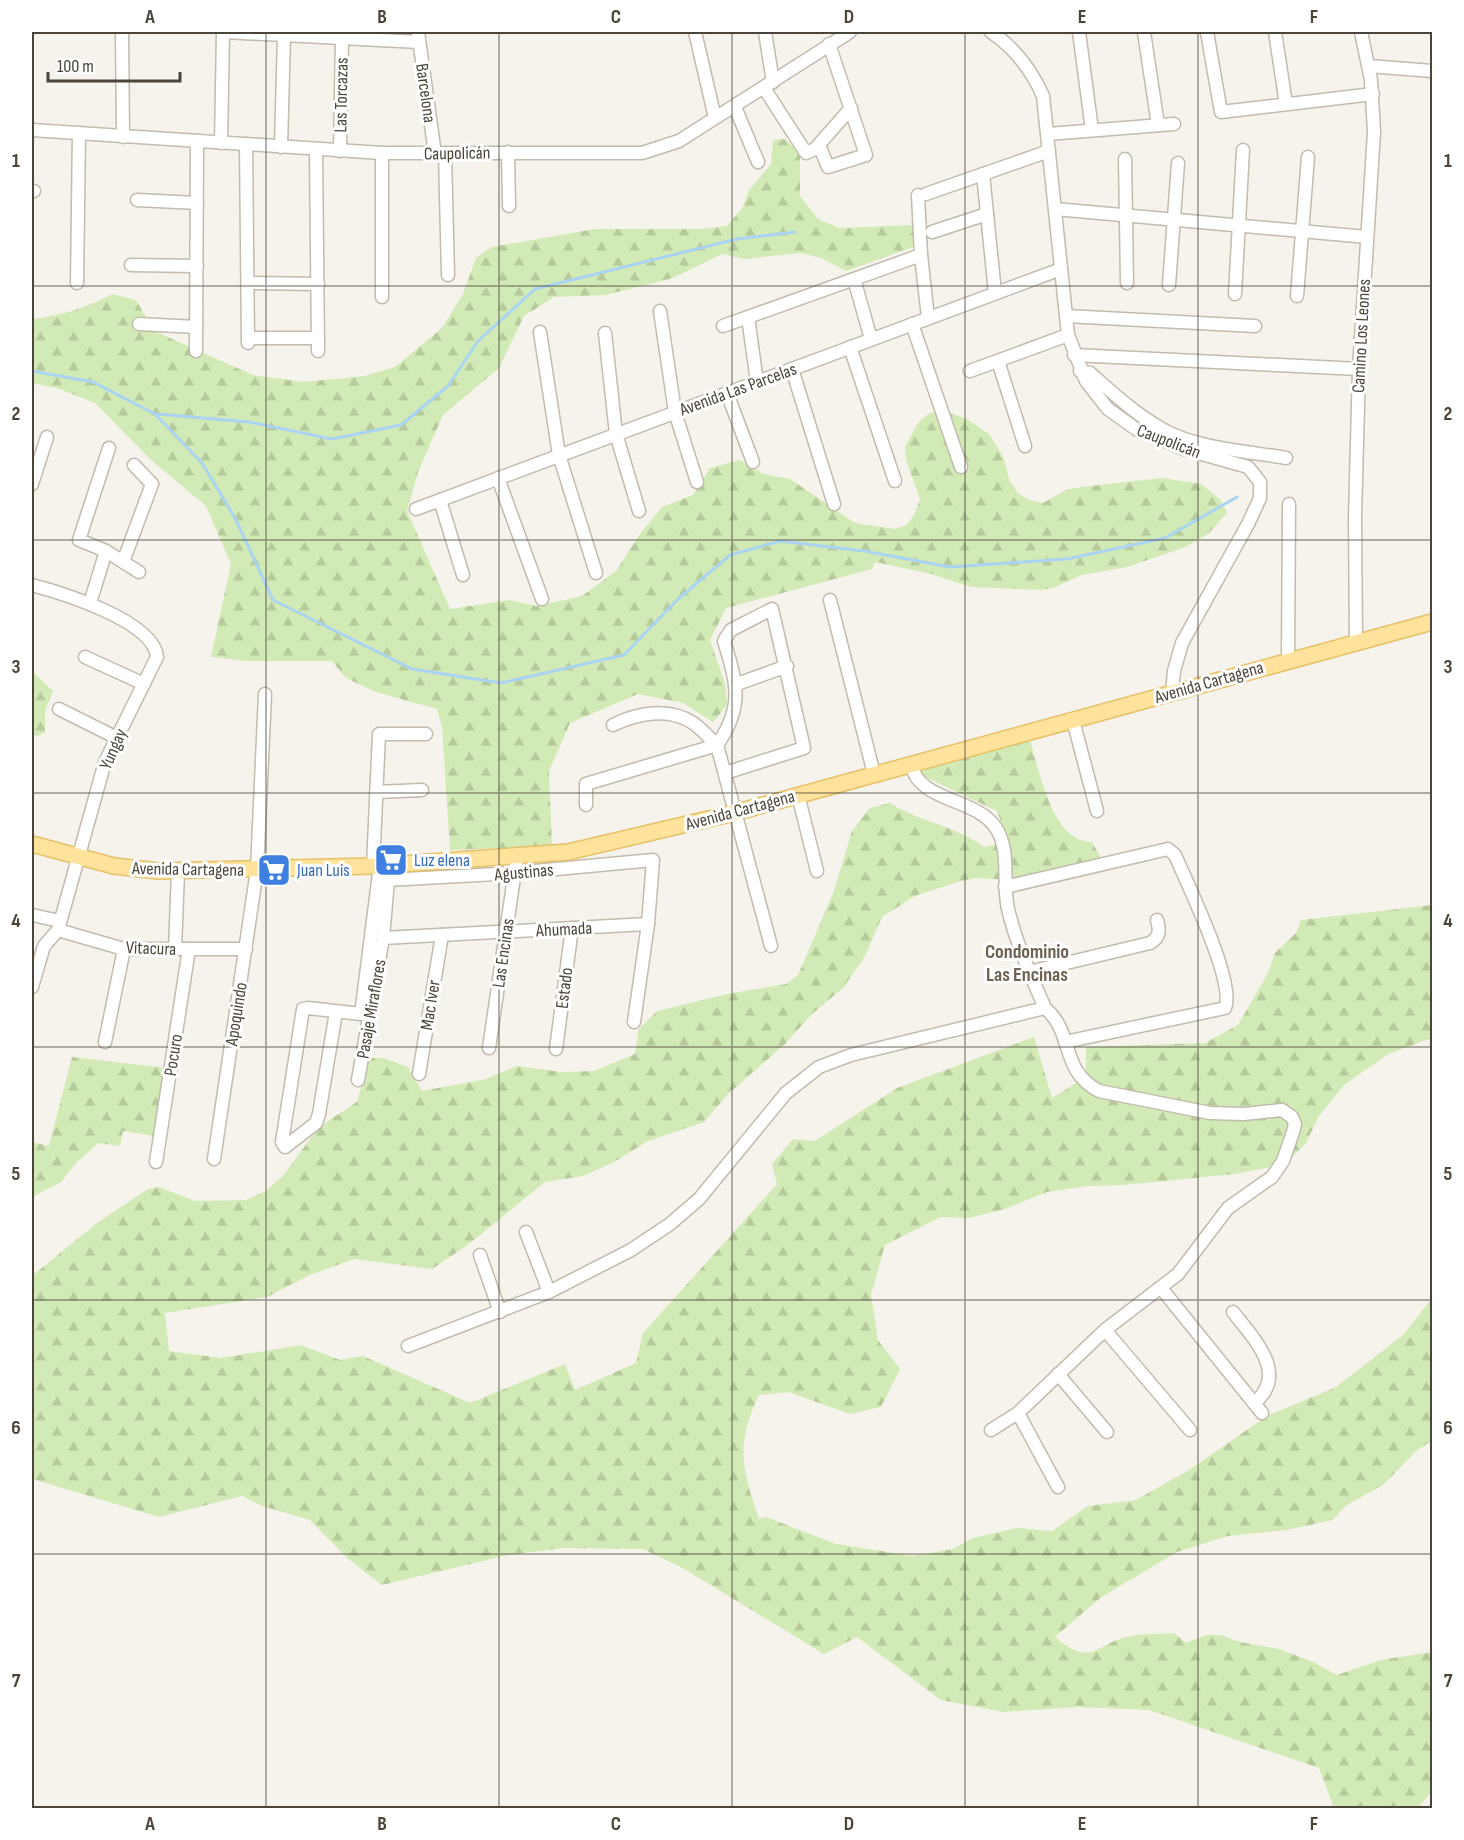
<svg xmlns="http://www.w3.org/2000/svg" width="1464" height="1840" viewBox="0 0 1464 1840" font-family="'Sofia Sans Condensed',sans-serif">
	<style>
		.forest { fill: url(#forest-firs) }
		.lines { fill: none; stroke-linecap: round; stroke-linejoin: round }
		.stream { stroke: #a9d4f2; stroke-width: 3 }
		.minor-casing { stroke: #c2bbae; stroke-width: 15 }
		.major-casing { stroke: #e6c16a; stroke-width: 18 }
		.minor { stroke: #fff; stroke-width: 12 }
		.major { stroke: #ffe39c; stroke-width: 15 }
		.grid { fill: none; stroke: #4b4439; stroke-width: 1.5; stroke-opacity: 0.55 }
		.labels { text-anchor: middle; stroke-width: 6; stroke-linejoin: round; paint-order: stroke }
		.street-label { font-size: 18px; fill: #4b4439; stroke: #fff }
		.shop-label { font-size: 18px; fill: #366cbe; stroke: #fff; text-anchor: start }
		.neighbourhood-label { font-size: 20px; font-weight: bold; fill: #6e6250; stroke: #fff }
		.neatline { fill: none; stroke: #4b4439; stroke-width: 2 }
		.grid-label { font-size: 20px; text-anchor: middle; font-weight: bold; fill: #4b4439 }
	</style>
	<defs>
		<pattern id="forest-firs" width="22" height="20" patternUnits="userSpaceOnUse" patternTransform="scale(1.5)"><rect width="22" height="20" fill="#d2eab5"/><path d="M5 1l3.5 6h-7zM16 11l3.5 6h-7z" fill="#b6ca9c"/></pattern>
	</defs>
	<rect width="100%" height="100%" fill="#f6f3ec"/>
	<g class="forest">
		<path d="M785 139 800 154V196L818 219 839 228 913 225 916 246 846 271 821 258 801 253 744 259 722 254 673 278 606 295 554 297 524 316 499 368 443 415 418 472 407 511 450 609 510 600 536 606 582 596 616 571 640 534 662 507 693 495 710 468 740 460 763 474 790 479 855 523 895 529 907 525 915 513 920 499 906 460 905 447 918 423 928 414 941 410 967 419 989 434 1003 456 1010 482 1018 493 1029 500 1043 503 1066 490 1081 487 1162 478 1201 484 1221 500 1227 513 1208 534 1183 548 1127 567 1082 575 1055 587 1042 590 971 587 931 574 875 562 872 569 726 608 710 640 725 683 727 705 713 722 683 703 638 694 570 723 549 771 552 846 450 850 442 727 437 709 376 692 346 678 332 661H247L211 657 231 564 206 506 151 460 95 403 57 388 32 383V319C60 316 86 308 112 294L136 300 154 331 253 375 304 382 364 376 395 367 442 328 463 294 476 258 492 247 595 229H701L727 226 743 207 749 190 771 164 773 140Z"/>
		<path d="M32 671 53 691 45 711V732L38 736 32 735Z"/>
		<path d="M1030 741C1040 772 1052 842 1092 842L1101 858 1011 880 975 878 961 881 915 896 882 917 865 956 843 988 812 1014 785 1044 727 1095 704 1122 648 1141 614 1162 583 1176 545 1182 469 1244 432 1269 354 1259 310 1275 267 1297 165 1313 169 1351 221 1358 301 1345 340 1360 363 1356 470 1403 565 1364 575 1390 636 1363 643 1333 777 1184 772 1164 793 1139 815 1141 897 1088 1034 1037 1052 1098 1086 1077V1047L1205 1043 1238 1025 1268 973 1275 953 1296 933 1301 920 1432 905V1038L1388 1054 1344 1085 1319 1116 1306 1143 1286 1164 1235 1174 1124 1185 1087 1186 1047 1192 1005 1209 969 1218 941 1217 885 1245 871 1295 878 1340 900 1369 881 1407 850 1414 788 1392 759 1395C735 1445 742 1469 759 1519L766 1517 836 1544 913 1556 953 1549 973 1538 1017 1528 1052 1531 1088 1506 1136 1500 1189 1470 1267 1416 1336 1387 1403 1335 1432 1298V1441L1417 1450 1383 1485 1345 1506 1333 1520 1286 1530 1228 1536 1177 1552 1100 1598 1055 1637C1092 1668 1094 1645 1127 1637 1142 1633 1159 1634 1174 1633L1186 1643 1206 1635H1221L1240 1642 1279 1649 1313 1662 1337 1675 1381 1660 1432 1652V1792L1417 1808H1334L1319 1768 1149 1710 1078 1707 1003 1712 941 1700 857 1637 824 1654 679 1566 643 1549 563 1548 508 1555 382 1585 347 1558 310 1520 262 1506 242 1496 159 1517 32 1479V1276L97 1223 148 1189 159 1187 195 1201 246 1200 266 1191 283 1176 319 1127 357 1102 369 1058H383L408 1067 422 1091 486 1079 517 1066 561 1072 594 1071 635 1054 639 1029 657 1011 732 993 786 984 798 975 834 891 852 831 870 808 890 803C920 822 956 826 984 847L1008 841 997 811 923 776 920 768Z"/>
		<path d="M72 1057 166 1068 155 1136 123 1131 120 1146 98 1143 76 1163 61 1182 32 1197V1142L49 1146Z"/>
	</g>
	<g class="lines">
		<g class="stream">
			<path d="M32 371 93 382 155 414 202 463 235 518 273 600 412 669 501 683 624 655 677 600 730 555 780 541 864 551 950 567 1067 559 1165 538 1237 497"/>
			<path d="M157 414 249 422 332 439 401 425 448 386 478 341 535 289 737 239 795 232"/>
		</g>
		<defs>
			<g id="minor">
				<path d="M122 32 123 137"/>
				<path d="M224 32 419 42"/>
				<path d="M418 32 435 154"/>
				<path d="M695 32 715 118"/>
				<path d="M765 32 773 82"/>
				<path d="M991 32C1015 48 1031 69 1043 96L1068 335 1086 381 1108 409 1136 429 1184 449 1248 467 1260 482V498L1248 524 1182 643 1174 671 1172 693"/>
				<path d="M1079 32 1092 130"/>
				<path d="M1144 32 1158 125"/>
				<path d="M1207 32 1221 112 1373 94"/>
				<path d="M1275 32 1286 104"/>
				<path d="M1369 66 1432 71"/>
				<path d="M764 88 806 153 815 149 851 108"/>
				<path d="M735 107 758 162"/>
				<path d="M32 130 382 153H642L679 141 850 32"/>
				<path d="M1048 134 1174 124"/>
				<path d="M221 143 223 32"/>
				<path d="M246 144 248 343"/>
				<path d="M819 145 828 167 866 155 829 44"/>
				<path d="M281 147 284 35"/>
				<path d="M316 150 318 351"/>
				<path d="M340 151 342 39"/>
				<path d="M508 152 509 206"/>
				<path d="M382 153V297"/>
				<path d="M445 154 448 275"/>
				<path d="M1125 159 1127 283"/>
				<path d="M983 174 995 293"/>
				<path d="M32 191H34"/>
				<path d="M926 194 1049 151"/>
				<path d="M918 195 921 255 928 318"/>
				<path d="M137 200 197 203"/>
				<path d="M1055 209 1367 237"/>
				<path d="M932 232 987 214"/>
				<path d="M131 265 197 266"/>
				<path d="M854 279 871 339"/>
				<path d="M77 283 79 133"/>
				<path d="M248 283 318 284"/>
				<path d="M1169 285 1178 163"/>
				<path d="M1235 294 1243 150"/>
				<path d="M1297 296 1308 157"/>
				<path d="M660 311 675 412 697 482"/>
				<path d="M1066 316 1255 326"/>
				<path d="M748 317 757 382"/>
				<path d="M139 324 196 327"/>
				<path d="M912 324 961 467"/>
				<path d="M723 326 921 255"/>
				<path d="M540 332 559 455 596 573"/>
				<path d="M605 333 616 434 639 511"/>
				<path d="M248 338H318"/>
				<path d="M850 347 895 481"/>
				<path d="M196 351 197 141"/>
				<path d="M1074 355 1359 369"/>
				<path d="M998 361 1025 446"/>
				<path d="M792 369 834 504"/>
				<path d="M970 371 1068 335"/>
				<path d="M1080 371 1090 373C1113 393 1136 415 1164 430 1199 449 1247 451 1286 458"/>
				<path d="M727 393 753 462"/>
				<path d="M498 478 542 599"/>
				<path d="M32 484 47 437"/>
				<path d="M440 500 463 575"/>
				<path d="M416 509 1061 269"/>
				<path d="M106 551 139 572"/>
				<path d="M123 562 152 484 134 465"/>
				<path d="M32 585C62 593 154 621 157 657L105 762 58 930 44 946 32 987"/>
				<path d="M830 600 874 774"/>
				<path d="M90 603 106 551 79 540 109 448"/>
				<path d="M1356 643 1355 517 1359 369 1374 132 1371 80 1361 32"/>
				<path d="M85 657 144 684"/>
				<path d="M1288 660 1289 504"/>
				<path d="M737 684 787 666"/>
				<path d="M59 709 117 738"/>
				<path d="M1073 720 1097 811"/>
				<path d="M613 725C637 713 669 707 693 723 702 729 709 738 717 745"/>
				<path d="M725 773 804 748 772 609 731 630 724 641C737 683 744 707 717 745L771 946"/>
				<path d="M376 792 422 790"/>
				<path d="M798 795 817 871"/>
				<path d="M586 805V784L717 745"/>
				<path d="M373 866 379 734H426"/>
				<path d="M1005 887 1168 849 1175 855C1187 883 1236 983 1225 1008L1065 1042"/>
				<path d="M32 915 60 921"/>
				<path d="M58 930 124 949H246"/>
				<path d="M383 938 648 924 634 1022"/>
				<path d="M175 949 178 872"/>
				<path d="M1029 972 1150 943C1160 937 1160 931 1157 920"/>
				<path d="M336 1012 319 1114 316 1123 285 1147 282 1142 303 1009 308 1008 361 1014 380 866"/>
				<path d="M105 1042 124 949"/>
				<path d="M489 1048 517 857"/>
				<path d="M556 1049 572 928"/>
				<path d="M419 1074 442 935"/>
				<path d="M358 1080 383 938 388 880 514 873 653 860 648 924"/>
				<path d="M214 1159 257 870 265 694"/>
				<path d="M156 1162 189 949"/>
				<path d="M526 1232 549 1292"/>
				<path d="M480 1255 500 1312"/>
				<path d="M1161 1288 1262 1413"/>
				<path d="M1233 1312C1253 1338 1290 1374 1254 1403"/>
				<path d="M1105 1330 1190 1430"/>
				<path d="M408 1346 549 1292 631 1250 670 1224 699 1199 786 1093 819 1067 851 1055 1045 1008C1031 976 1016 943 1008 909 1002 883 1011 851 996 828 976 797 919 803 911 764"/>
				<path d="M1058 1374 1107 1432"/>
				<path d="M1018 1413 1058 1487"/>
				<path d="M991 1430 1018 1413 1105 1330 1178 1274 1228 1208 1272 1177 1283 1161 1293 1132 1295 1124 1292 1117 1282 1110 1244 1114 1210 1113 1099 1091C1059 1070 1075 1033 1045 1008"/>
			</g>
			<path id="major" d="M32 844 114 866 158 871 373 866 568 852 734 813 1432 622"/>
		</defs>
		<use href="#minor" class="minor-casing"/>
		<use href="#major" class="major-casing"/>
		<use href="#minor" class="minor"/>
		<use href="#major" class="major"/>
	</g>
	<path class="grid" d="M266 32V1808M499 32V1808M732 32V1808M965 32V1808M1198 32V1808M32 286H1432M32 540H1432M32 793H1432M32 1047H1432M32 1300H1432M32 1554H1432"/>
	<defs>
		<symbol id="supermarket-square" viewBox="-11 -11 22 22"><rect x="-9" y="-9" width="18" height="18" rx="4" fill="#3f7fe0" stroke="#fff"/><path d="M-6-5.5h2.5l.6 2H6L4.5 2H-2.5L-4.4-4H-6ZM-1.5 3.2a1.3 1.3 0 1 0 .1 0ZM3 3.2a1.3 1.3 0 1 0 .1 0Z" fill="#fff"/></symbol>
	</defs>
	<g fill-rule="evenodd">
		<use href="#supermarket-square" x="372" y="841" width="38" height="38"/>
		<use href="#supermarket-square" x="255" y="851" width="38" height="38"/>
	</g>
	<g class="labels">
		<g class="street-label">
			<text transform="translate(426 93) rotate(82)" y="6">Barcelona</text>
			<text transform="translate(341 95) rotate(-89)" y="6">Las Torcazas</text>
			<text transform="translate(457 153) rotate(-1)" y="6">Caupolicán</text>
			<text transform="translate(1361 336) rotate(-87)" y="6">Camino Los Leones</text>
			<text transform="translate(738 389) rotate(-20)" y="6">Avenida Las Parcelas</text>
			<text transform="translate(1169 441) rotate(21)" y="6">Caupolicán</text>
			<text transform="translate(1209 682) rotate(-16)" y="6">Avenida Cartagena</text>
			<text transform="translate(113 749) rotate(-66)" y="6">Yungay</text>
			<text transform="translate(740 810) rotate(-15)" y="6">Avenida Cartagena</text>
			<text transform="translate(188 869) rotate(1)" y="6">Avenida Cartagena</text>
			<text transform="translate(524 872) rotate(-5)" y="6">Agustinas</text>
			<text transform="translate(564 929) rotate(-3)" y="6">Ahumada</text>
			<text transform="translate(151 948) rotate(2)" y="6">Vitacura</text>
			<text transform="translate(503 953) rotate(-82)" y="6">Las Encinas</text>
			<text transform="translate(564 988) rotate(-83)" y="6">Estado</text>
			<text transform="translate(430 1005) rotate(-81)" y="6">Mac Iver</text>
			<text transform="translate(371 1009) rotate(-80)" y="6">Pasaje Miraflores</text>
			<text transform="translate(236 1014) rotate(-81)" y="6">Apoquindo</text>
			<text transform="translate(173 1055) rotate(-81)" y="6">Pocuro</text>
		</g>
		<g class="shop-label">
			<text x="414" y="866">Luz elena</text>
			<text x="297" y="876">Juan Luis</text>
		</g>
		<g class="neighbourhood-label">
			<text x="1027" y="958">Condominio<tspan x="1027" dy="23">Las Encinas</tspan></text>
		</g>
	</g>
	<rect width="1464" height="1840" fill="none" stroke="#ffffff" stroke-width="66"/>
	<path d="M48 72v9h132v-9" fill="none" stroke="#4b4439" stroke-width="3"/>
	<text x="57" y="72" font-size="18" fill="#4b4439" stroke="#ffffff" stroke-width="4.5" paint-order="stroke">100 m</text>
	<rect x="33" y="33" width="1398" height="1774" class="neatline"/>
	<g class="grid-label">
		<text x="150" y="23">A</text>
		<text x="382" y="23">B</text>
		<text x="616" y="23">C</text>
		<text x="849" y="23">D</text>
		<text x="1082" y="23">E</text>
		<text x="1314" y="23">F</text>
		<text x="16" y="167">1</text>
		<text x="1448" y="167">1</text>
		<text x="16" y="420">2</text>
		<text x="1448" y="420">2</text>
		<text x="16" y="673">3</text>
		<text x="1448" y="673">3</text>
		<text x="16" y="927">4</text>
		<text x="1448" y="927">4</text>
		<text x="16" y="1180">5</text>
		<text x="1448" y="1180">5</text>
		<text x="16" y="1434">6</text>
		<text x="1448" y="1434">6</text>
		<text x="16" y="1687">7</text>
		<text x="1448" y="1687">7</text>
		<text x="150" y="1830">A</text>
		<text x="382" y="1830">B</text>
		<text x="616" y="1830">C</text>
		<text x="849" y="1830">D</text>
		<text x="1082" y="1830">E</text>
		<text x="1314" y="1830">F</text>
	</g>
</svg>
